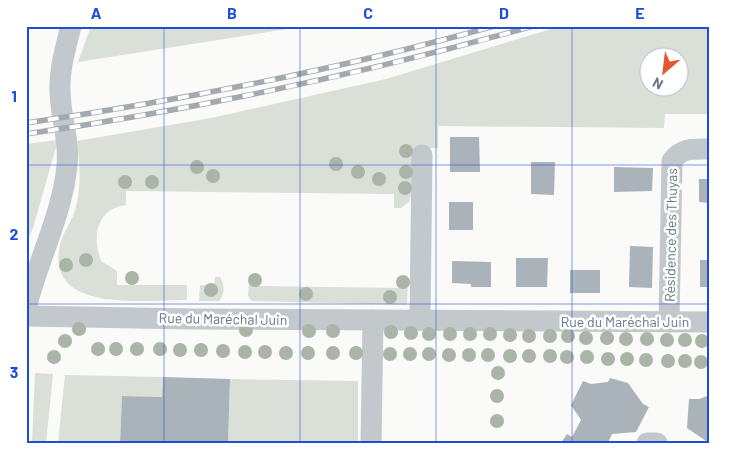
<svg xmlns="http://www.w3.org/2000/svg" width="736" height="469" viewBox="0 0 736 469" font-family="Barlow,sans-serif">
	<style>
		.green { fill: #dadfd7; fill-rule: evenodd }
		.building { fill: #aab3b9 }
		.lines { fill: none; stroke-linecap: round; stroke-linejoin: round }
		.street { stroke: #c3c8cc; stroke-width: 21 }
		.rail-casing { stroke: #a2aab0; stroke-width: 5.5 }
		.rail { stroke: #fff; stroke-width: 4; stroke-dasharray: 11; stroke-linecap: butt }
		.tree { fill: #aab4a7 }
		.grid { fill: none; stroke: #1d4ed8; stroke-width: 1; stroke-opacity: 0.55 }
		.labels { text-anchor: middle; stroke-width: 5; stroke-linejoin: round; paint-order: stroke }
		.street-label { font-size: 14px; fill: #657683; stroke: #fff }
		.neatline { fill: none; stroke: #1d4ed8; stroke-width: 2 }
		.grid-label { font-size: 16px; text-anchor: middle; font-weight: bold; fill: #1d4ed8 }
	</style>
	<rect width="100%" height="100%" fill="#fafaf8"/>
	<g class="green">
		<path d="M91 26H306L78 62Z"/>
		<path d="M561 26H710V114H665L664 128 438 126V148H428L409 202 401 208H394V194L126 191V205C96 209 92 237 101 261L117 271V285H187V300C143 300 41 314 61 241 64 232 69 225 73 216 82 192 80 166 77 141L211 118 386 79ZM648 58H678V88H648Z"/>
		<path d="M58 140 33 228 26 244V144Z"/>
		<path d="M253 276H259V286L398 288V279H408L407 305 252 301 248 296 249 280Z"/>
		<path d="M215 277H220C225 285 225 294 219 301H199L200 285 214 286Z"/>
		<path d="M35 373 53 374 46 443H32Z"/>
		<path d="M65 375 163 377 162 397 122 396 120 443H58Z"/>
		<path d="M230 379 358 381V443H228Z"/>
	</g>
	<g class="building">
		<path d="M450 137H479L480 172H450Z"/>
		<path d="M531 162H555L554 195 531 194Z"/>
		<path d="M614 167 653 168 652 191 614 192Z"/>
		<path d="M699 179H710V203L699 202Z"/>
		<rect x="449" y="202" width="24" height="28"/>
		<path d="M630 246 653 247 652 288 629 287Z"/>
		<path d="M516 258H548L547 287H516Z"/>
		<rect x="700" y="260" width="10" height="27"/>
		<path d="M452 261 491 262V287H471V284L452 283Z"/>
		<rect x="570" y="270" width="30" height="23"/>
		<path d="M163 377 230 379 228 443H120L122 396 162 397Z"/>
		<path d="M610 378 628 383 643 404 649 407 636 432 612 434 608 443H561L567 434 572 437 581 420 571 405 583 381 591 384 608 382Z"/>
		<path d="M710 395V443H709L687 428 689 399H699Z"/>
	</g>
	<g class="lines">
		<g class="street">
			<path d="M26 308C38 260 62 215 67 166 70 140 60 116 60 90 59 69 66 47 71 26"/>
			<path d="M26 316 192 319 710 322"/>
			<path d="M420 320 422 155"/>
			<path d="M669 322 672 161C682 147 694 149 710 149"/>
			<path d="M371 443 373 320"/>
			<path d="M647 443H657"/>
		</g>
		<defs>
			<g id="rail">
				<path d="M26 123C183 100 341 69 494 26"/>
				<path d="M26 134C197 109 367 73 533 26"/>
			</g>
		</defs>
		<use href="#rail" class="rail-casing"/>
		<use href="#rail" class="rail"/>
	</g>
	<g class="tree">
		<circle cx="406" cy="151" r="7"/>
		<circle cx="336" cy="164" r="7"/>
		<circle cx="197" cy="167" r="7"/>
		<circle cx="358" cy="172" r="7"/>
		<circle cx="406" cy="172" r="7"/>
		<circle cx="213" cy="176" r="7"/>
		<circle cx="379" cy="179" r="7"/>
		<circle cx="125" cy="182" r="7"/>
		<circle cx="152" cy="182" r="7"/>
		<circle cx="405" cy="188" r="7"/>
		<circle cx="86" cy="260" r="7"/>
		<circle cx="66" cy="265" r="7"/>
		<circle cx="132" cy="278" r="7"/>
		<circle cx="255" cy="280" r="7"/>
		<circle cx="403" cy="282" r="7"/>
		<circle cx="211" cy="290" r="7"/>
		<circle cx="306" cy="294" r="7"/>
		<circle cx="390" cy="297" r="7"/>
		<circle cx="79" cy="329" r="7"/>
		<circle cx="246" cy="330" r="7"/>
		<circle cx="309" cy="331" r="7"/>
		<circle cx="333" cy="331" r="7"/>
		<circle cx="391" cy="332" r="7"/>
		<circle cx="411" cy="333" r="7"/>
		<circle cx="429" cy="334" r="7"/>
		<circle cx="450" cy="334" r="7"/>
		<circle cx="470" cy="334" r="7"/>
		<circle cx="490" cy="334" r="7"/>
		<circle cx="510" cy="335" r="7"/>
		<circle cx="529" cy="336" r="7"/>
		<circle cx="550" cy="336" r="7"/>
		<circle cx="568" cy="336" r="7"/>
		<circle cx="586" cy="338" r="7"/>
		<circle cx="607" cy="338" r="7"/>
		<circle cx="626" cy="339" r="7"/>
		<circle cx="647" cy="339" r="7"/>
		<circle cx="667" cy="340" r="7"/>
		<circle cx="685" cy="340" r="7"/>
		<circle cx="65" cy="341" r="7"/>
		<circle cx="702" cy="341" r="7"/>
		<circle cx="98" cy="349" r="7"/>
		<circle cx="116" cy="349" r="7"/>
		<circle cx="137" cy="349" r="7"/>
		<circle cx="160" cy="349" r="7"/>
		<circle cx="180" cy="350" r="7"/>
		<circle cx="201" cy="350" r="7"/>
		<circle cx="223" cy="351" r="7"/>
		<circle cx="245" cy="352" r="7"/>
		<circle cx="265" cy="352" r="7"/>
		<circle cx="286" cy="353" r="7"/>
		<circle cx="308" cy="353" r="7"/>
		<circle cx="333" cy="353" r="7"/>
		<circle cx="356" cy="353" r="7"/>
		<circle cx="390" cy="354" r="7"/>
		<circle cx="410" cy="354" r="7"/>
		<circle cx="429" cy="354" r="7"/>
		<circle cx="449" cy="355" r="7"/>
		<circle cx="469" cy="355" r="7"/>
		<circle cx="488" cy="355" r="7"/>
		<circle cx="510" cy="356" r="7"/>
		<circle cx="529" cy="356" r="7"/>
		<circle cx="550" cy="356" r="7"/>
		<circle cx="54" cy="357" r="7"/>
		<circle cx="567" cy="357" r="7"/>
		<circle cx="587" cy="357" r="7"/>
		<circle cx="608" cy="359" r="7"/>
		<circle cx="627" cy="359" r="7"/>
		<circle cx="646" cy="360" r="7"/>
		<circle cx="668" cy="361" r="7"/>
		<circle cx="685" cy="361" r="7"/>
		<circle cx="701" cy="362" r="7"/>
		<circle cx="498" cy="373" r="7"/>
		<circle cx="497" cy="396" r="7"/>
		<circle cx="497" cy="421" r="7"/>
	</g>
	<path class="grid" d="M164 26V443M300 26V443M436 26V443M572 26V443M26 165H710M26 304H710"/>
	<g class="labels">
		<g class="street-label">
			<text transform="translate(671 235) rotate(-89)" y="5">Résidence des Thuyas</text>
			<text transform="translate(223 319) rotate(1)" y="5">Rue du Maréchal Juin</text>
			<text x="625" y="327">Rue du Maréchal Juin</text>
		</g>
	</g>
	<rect width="736" height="469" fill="none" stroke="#ffffff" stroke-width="55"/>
	<g transform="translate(664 72) rotate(208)"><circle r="24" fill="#ffffff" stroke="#c1c8cd"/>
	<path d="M0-4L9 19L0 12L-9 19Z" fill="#e4572e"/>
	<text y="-8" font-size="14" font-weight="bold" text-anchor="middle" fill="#657683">N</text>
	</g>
	<rect x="28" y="28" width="680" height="414" class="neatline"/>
	<g class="grid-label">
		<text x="96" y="19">A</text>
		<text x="232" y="19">B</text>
		<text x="368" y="19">C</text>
		<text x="504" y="19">D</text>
		<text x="640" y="19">E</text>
		<text x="14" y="102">1</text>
		<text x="14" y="240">2</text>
		<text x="14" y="378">3</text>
	</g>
</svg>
